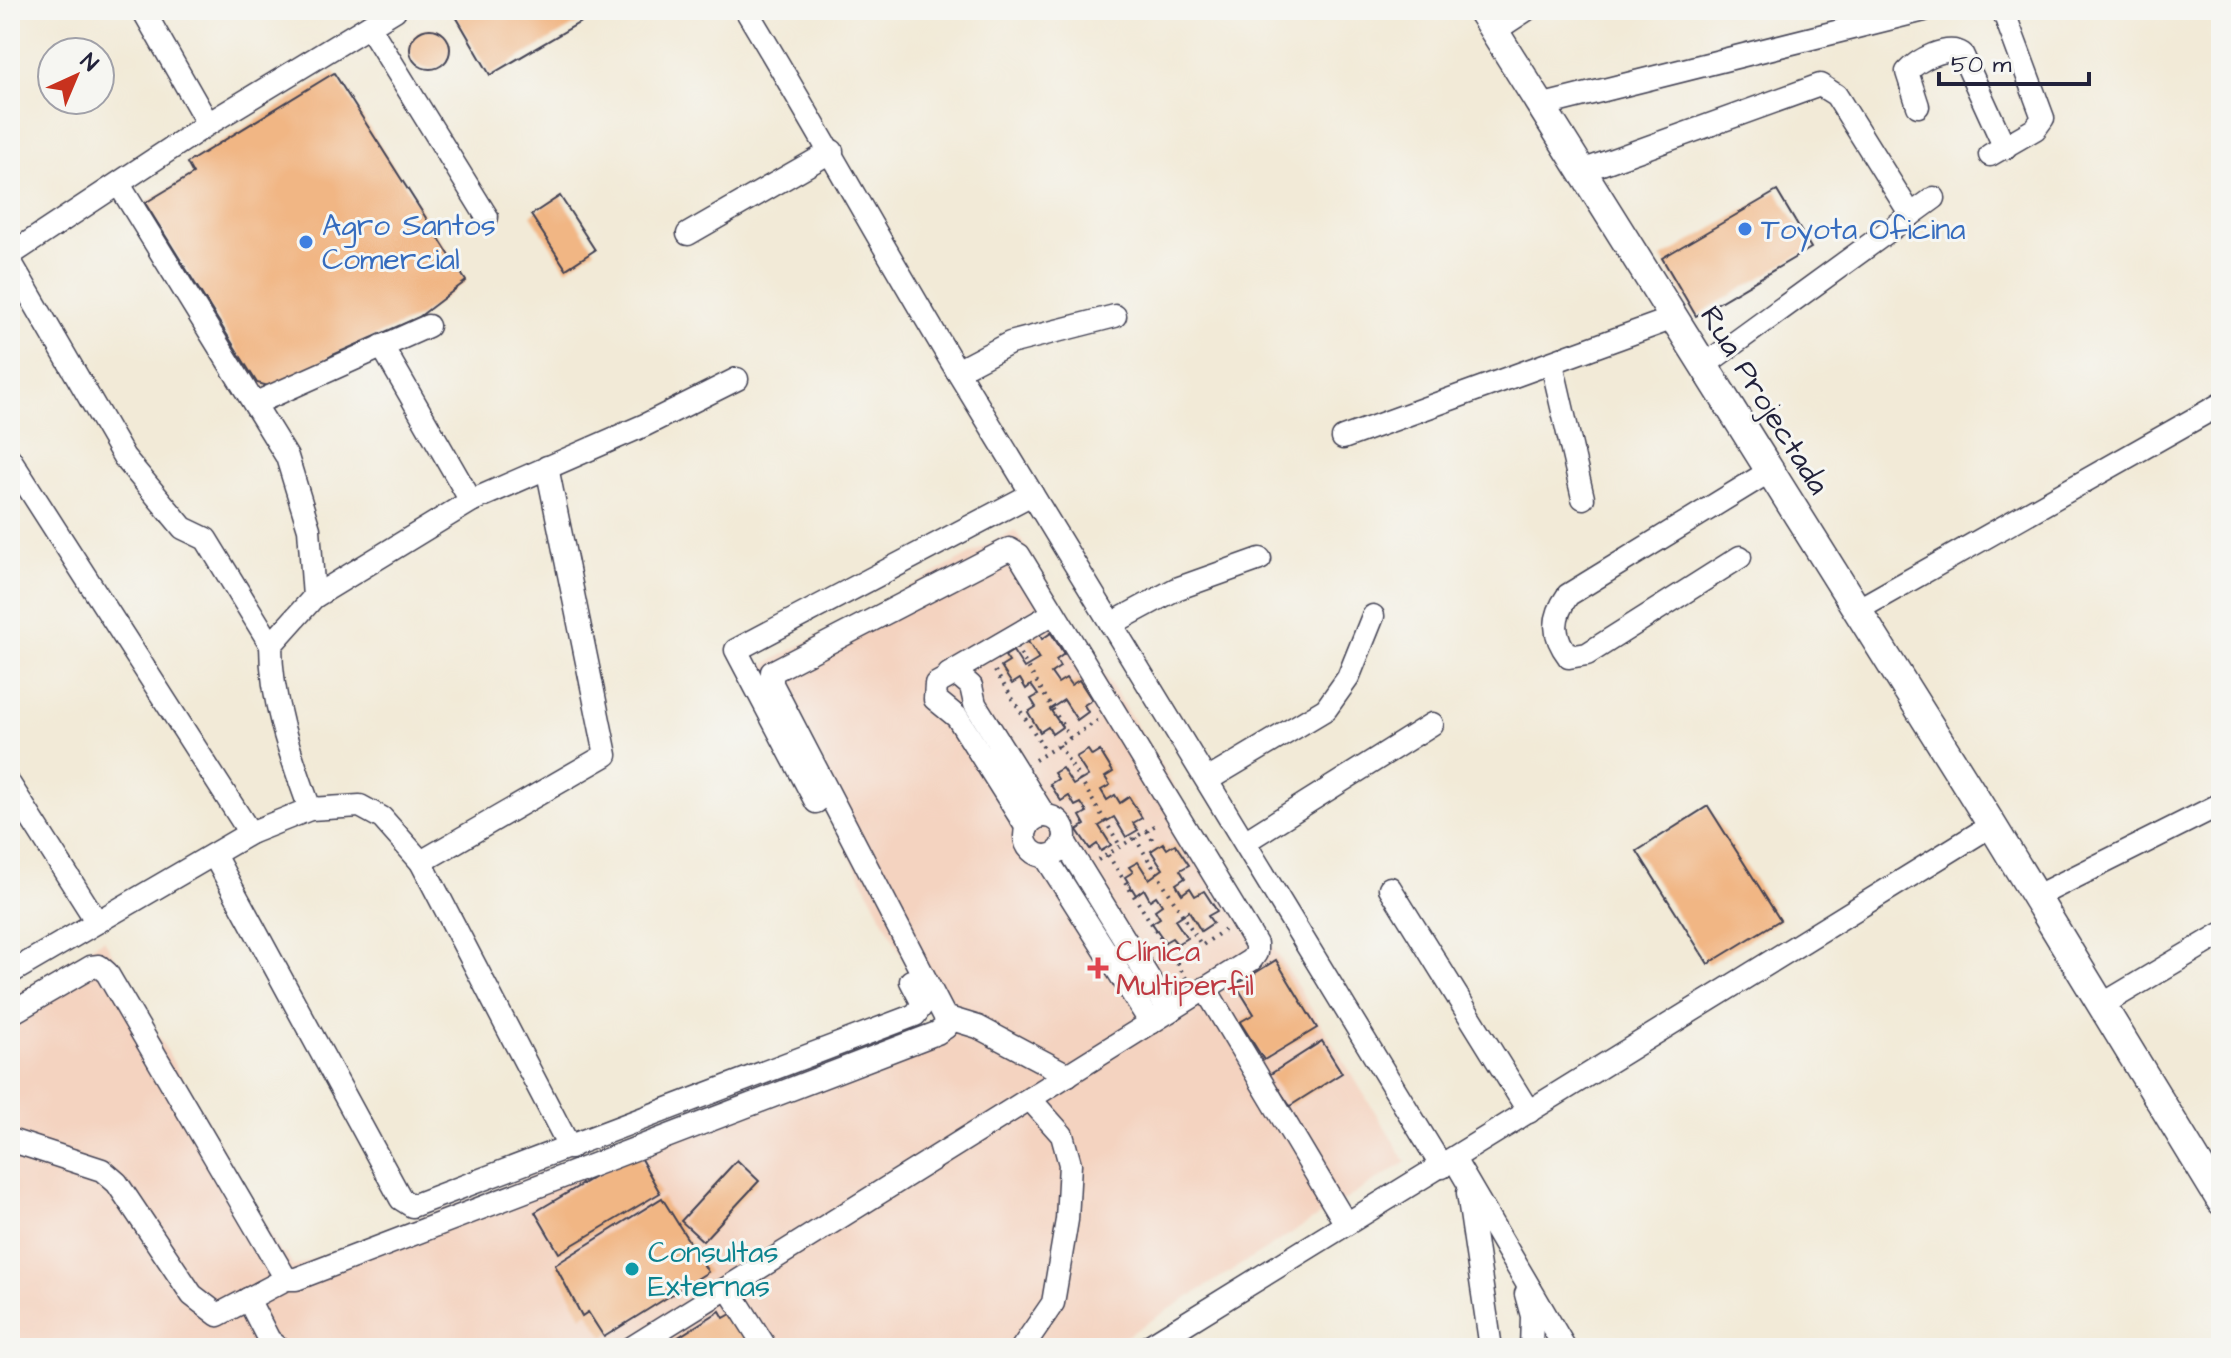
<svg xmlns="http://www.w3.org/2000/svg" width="2231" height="1358" viewBox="0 0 2231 1358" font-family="'Architects Daughter',sans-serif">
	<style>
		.built { fill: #f4d3c0 }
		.building { fill: #f1b684 }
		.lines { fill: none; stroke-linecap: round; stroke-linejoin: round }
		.minor-casing { stroke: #414052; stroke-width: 25 }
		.major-casing { stroke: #414052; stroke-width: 31 }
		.path { stroke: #414052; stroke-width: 4; stroke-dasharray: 2 6; stroke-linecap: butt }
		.minor { stroke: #fff; stroke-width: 22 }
		.major { stroke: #fff; stroke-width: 28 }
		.shop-dot { fill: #3f7fe0; stroke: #f6f6f2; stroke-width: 3 }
		.health-dot { fill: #e0444e; stroke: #f6f6f2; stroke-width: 3 }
		.culture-dot { fill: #0f9aa8; stroke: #f6f6f2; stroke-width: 3 }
		.labels { text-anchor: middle; stroke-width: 6; stroke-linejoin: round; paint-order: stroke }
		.shop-label { font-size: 30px; fill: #366cbe; stroke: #f6f6f2; text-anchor: start }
		.street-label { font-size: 30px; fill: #22223b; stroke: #f6f6f2 }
		.health-label { font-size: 30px; fill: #be3a42; stroke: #f6f6f2; text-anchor: start }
		.culture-label { font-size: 30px; fill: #0d838f; stroke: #f6f6f2; text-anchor: start }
	</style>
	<rect width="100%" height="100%" fill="#f6f6f2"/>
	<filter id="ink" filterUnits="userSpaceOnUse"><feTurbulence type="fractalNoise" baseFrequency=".0125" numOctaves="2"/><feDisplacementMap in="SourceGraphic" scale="16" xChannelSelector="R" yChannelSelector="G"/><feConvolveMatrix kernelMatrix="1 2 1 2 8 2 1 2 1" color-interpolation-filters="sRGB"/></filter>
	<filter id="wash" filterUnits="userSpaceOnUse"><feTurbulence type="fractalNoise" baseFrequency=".006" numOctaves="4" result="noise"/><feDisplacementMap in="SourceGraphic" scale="32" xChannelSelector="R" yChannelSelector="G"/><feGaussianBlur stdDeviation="1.8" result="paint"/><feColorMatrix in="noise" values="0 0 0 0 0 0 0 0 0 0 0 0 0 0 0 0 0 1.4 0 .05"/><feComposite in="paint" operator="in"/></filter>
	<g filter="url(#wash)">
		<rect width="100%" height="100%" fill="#f2ead7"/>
		<path class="built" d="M1015 530 1406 1162 1107 1348H10V998L104 939 281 1254H286L293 1267 937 1022 753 671Z"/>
		<g id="blocks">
			<g class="building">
				<path d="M459 10H601L490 75 454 13Z"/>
				<circle cx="430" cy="49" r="20"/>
				<path d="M334 73 466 281 419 317 333 355 276 388 257 383 145 203 193 174 187 163Z"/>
				<path d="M1777 191 1811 248 1696 316 1662 258Z"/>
				<path d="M560 196 595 250 566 269 531 215Z"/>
				<path d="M1039 633 1042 639 1051 633 1064 654 1056 660 1060 667 1051 673 1058 683 1066 678 1071 685 1079 680 1092 700 1084 705 1088 712 1077 720 1064 700 1050 709 1062 727 1052 734 1048 727 1040 732 1028 712 1036 707 1031 699 1038 695 1031 685 1026 689 1020 679 1012 684 1001 667 1009 662 1005 656 1013 651 1024 668 1039 659 1027 640Z"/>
				<path d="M1088 750 1092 756 1100 751 1113 772 1105 777 1110 785 1101 790 1107 800 1115 795 1120 803 1129 797 1142 818 1133 823 1138 830 1126 837 1114 817 1099 826 1111 845 1101 851 1097 844 1090 849 1077 830 1085 825 1080 816 1087 812 1081 803 1075 806 1069 796 1061 801 1050 784 1058 779 1054 773 1062 768 1073 785 1088 776 1076 757Z"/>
				<path d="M1708 806 1780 920 1708 964 1637 851Z"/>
				<path d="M1163 843 1167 849 1175 844 1189 865 1180 870 1185 878 1176 884 1182 894 1190 888 1195 896 1204 891 1217 911 1208 916 1213 923 1201 931 1189 911 1175 920 1187 938 1177 944 1172 938 1165 942 1152 923 1160 918 1155 910 1162 905 1156 896 1150 900 1144 889 1136 895 1125 877 1133 872 1129 867 1138 862 1149 879 1163 869 1151 851Z"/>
				<path d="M1276 960 1317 1028 1264 1060 1240 1022 1254 1014 1236 985Z"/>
				<path d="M1322 1041 1342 1073 1290 1106 1269 1075Z"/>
				<path d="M637 1152 660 1193 559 1253 535 1212Z"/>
				<path d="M737 1160 759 1181 703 1241 681 1221Z"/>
				<path d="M662 1198 708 1272 604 1337 588 1312 582 1316 555 1265Z"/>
				<path d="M738 1310 761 1348H661L720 1311 724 1318Z"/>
			</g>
		</g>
	</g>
	<g filter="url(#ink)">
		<use href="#blocks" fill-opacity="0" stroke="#414052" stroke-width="2"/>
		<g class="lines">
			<defs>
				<g id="minor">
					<path d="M143 10 208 124"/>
					<path d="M746 10C820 132 888 257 962 379 1121 642 1284 903 1442 1167"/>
					<path d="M369 26 487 217"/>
					<path d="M1494 31 1526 10"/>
					<path d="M1540 106 1924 10"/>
					<path d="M1918 106 1907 72C1918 60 1947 44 1962 54L2005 148"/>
					<path d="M1990 155 2035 129 2043 118 2003 10"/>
					<path d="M1582 171 1820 85 1836 95 1911 215"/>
					<path d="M120 186 287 457 309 529 314 597"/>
					<path d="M688 234 832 151"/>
					<path d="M10 255 208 124 395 10"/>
					<path d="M10 261 124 457 183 528 206 539 271 645"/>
					<path d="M382 346 471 501"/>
					<path d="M1552 364 1583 498"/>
					<path d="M1703 366 1934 198"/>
					<path d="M957 371 1010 343 1115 316"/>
					<path d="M256 403 428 326"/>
					<path d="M1343 438 1674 318"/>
					<path d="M10 459 250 833"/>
					<path d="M1740 557 1587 654 1569 657C1552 635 1552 618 1568 595L1770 471"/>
					<path d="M1857 610 2221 404"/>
					<path d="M1111 624 1176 589 1260 559"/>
					<path d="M949 674 1054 613"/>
					<path d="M1209 779 1326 709 1348 678 1373 616"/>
					<path d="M10 785 97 922"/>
					<path d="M816 802 736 650 1032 494"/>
					<path d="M310 809C291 756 271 703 271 645L314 597 471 501 645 425 737 379"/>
					<circle cx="1045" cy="836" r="20"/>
					<path d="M1027 828 957 717 935 699 936 684 956 673 971 686 975 704 1045 816"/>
					<path d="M1064 841 1169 1011"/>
					<path d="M1246 841 1432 724"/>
					<path d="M214 855 401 1199 412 1206 915 1015 923 1004 911 981"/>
					<path d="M1045 856 1151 1023"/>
					<path d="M421 862 606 755 547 467"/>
					<path d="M1390 888 1529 1112"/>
					<path d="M2035 897 2221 804"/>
					<path d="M10 973 250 833 310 809 360 806 382 818 421 862 570 1148"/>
					<path d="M1205 988 1346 1224"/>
					<path d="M2100 1006 2221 934"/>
					<path d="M10 1014 91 967 99 966 107 973 286 1279H296L937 1033 946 1027 945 1017 772 684V672L1009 549 1019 555 1256 944V953L1251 960 631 1348"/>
					<path d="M945 1017 978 1027 1068 1075"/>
					<path d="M10 1140 102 1170 117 1183 192 1295 218 1315 286 1279"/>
					<path d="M1454 1159 1565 1348"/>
					<path d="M1468 1193 1491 1348"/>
					<path d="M728 1288 766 1348"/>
					<path d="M1526 1294 1532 1316 1531 1348"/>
					<path d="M248 1299 269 1340 279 1348"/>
					<path d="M1022 1348 1053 1303 1067 1220 1070 1164 1062 1135 1030 1099"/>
					<path d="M1146 1348 1992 825"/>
				</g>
				<path id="major" d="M1481 10 1992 825 2221 1201"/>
			</defs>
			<use href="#minor" class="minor-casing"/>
			<use href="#major" class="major-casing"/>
			<g class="path">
				<path d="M1020 654 1070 738"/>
				<path d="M995 671 1046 751"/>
				<path d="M1059 745 1121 847"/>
				<path d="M1035 760 1099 720"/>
				<path d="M1147 831 1155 844"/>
				<path d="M1135 838 1202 946"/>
				<path d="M1108 855 1186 978"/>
				<path d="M1098 860 1159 823"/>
				<path d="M1177 963 1224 930"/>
			</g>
			<use href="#minor" class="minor"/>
			<use href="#major" class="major"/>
		</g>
	</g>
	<g class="shop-dot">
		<circle cx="1745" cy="229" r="8"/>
		<circle cx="306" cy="242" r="8"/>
	</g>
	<path class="health-dot" d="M1094 956h8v8h8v8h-8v8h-8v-8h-8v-8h8z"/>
	<circle class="culture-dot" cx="632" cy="1269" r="8"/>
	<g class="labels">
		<g class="shop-label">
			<text x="322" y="235">Agro Santos<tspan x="322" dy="34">Comercial</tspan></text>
			<text x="1761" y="239">Toyota Oficina</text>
		</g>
		<g class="street-label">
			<text transform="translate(1765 400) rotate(58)" y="10">Rua Projectada</text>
		</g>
		<g class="health-label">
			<text x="1116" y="961">Clínica<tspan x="1116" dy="34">Multiperfil</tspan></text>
		</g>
		<g class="culture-label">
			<text x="648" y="1262">Consultas<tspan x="648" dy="34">Externas</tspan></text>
		</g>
	</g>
	<rect width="2231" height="1358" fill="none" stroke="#f6f6f2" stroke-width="40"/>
	<g transform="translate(76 76) rotate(44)"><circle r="38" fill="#f6f6f2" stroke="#a1a1a9" stroke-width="2"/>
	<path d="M0-6L14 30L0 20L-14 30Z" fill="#c8321e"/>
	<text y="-12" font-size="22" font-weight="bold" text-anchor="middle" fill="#22223b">N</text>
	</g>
	<path d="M1939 72v12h150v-12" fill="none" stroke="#22223b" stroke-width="4"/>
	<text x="1951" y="72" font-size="24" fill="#22223b" stroke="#f6f6f2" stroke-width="6" paint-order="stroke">50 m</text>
</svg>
